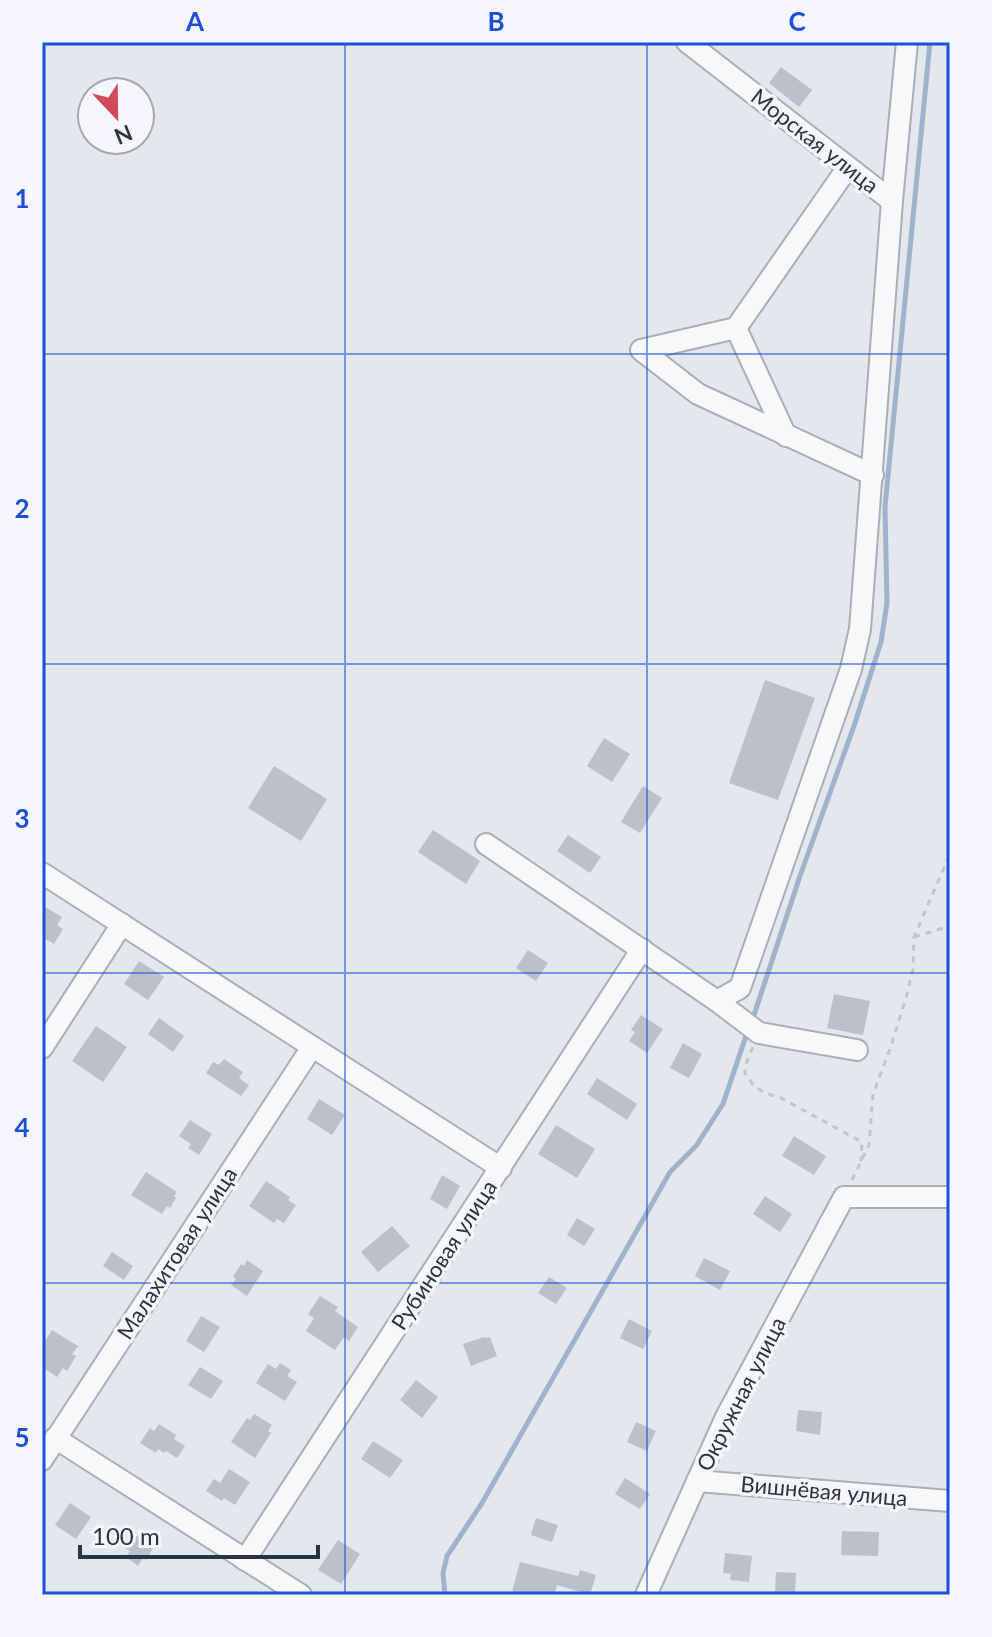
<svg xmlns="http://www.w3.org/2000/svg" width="992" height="1637" viewBox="0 0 992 1637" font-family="Lato,sans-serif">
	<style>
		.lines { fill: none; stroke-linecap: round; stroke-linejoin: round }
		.stream { stroke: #9fb4cc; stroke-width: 5 }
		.building { fill: #bbc0ca }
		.minor-casing { stroke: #a9aeb7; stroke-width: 24 }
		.path { stroke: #c2c5cb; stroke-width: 3; stroke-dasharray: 6 6; stroke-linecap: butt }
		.minor { stroke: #f7f8fa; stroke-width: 20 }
		.grid { fill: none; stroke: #1d4ed8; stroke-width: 2; stroke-opacity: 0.55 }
		.labels { text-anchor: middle; stroke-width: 7; stroke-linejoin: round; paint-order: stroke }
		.street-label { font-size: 22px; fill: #2b3445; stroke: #f4f6f9 }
		.neatline { fill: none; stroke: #1d4ed8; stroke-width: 3 }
		.grid-label { font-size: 26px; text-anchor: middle; font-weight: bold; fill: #1d4ed8 }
	</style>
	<rect width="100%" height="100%" fill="#e4e7ec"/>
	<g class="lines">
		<g class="stream">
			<path d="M752 1021 800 876 854 726 881 642 887 603 885 507 930 42"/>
			<path d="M445 1595 443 1573 447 1556 482 1503 670 1172 696 1146 723 1104 747 1033"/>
		</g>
	</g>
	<g class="building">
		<path d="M781 67 812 90 799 107 769 83Z"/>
		<path d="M765 680 815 698 778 800 729 783Z"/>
		<path d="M604 738 630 754 612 782 587 766Z"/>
		<path d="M274 766 327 799 301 841 248 808Z"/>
		<path d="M643 786 662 798 640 833 621 822Z"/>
		<path d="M433 830 480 861 466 884 418 852Z"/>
		<path d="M568 835 601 857 590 873 557 851Z"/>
		<path d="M42 905 62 917 57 925 63 929 54 944 42 937Z"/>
		<path d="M528 950 548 963 536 981 516 968Z"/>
		<path d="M139 961 164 977 148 1000 124 984Z"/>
		<path d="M834 994 870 1001 863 1035 827 1028Z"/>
		<path d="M641 1015 663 1029 647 1053 629 1041 635 1032 631 1030Z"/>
		<path d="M159 1018 184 1036 173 1052 148 1034Z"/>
		<path d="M96 1026 127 1047 103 1082 72 1061Z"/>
		<path d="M683 1043 702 1054 689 1078 670 1068Z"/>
		<path d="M224 1059 243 1072 239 1078 249 1085 241 1096 206 1073 213 1062 219 1065Z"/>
		<path d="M597 1078 637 1104 627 1120 587 1094Z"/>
		<path d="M319 1099 345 1115 332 1135 307 1119Z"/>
		<path d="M190 1120 212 1134 199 1155 188 1148 191 1144 179 1136Z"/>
		<path d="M556 1125 595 1149 577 1178 538 1154Z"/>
		<path d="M794 1136 826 1156 814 1175 782 1156Z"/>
		<path d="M146 1172 177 1192 174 1196 176 1198 170 1208 167 1206 162 1214 131 1195Z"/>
		<path d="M442 1175 460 1186 447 1209 430 1199Z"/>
		<path d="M266 1181 290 1197 288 1200 296 1205 284 1223 277 1219 274 1223 249 1206Z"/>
		<path d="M765 1196 792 1214 780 1232 753 1214Z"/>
		<path d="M577 1218 595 1229 584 1246 567 1235Z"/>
		<path d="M392 1226 410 1246 378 1272 361 1252Z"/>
		<path d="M112 1252 133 1266 124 1280 103 1266Z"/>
		<path d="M704 1258 730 1271 720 1290 695 1276Z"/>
		<path d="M247 1260 263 1271 247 1296 231 1285 236 1279 233 1277 241 1264 244 1266Z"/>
		<path d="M549 1277 567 1288 556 1304 538 1293Z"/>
		<path d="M320 1296 338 1307 335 1311 358 1327 349 1341 344 1337 335 1350 306 1331 314 1318 308 1314Z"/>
		<path d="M201 1316 220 1327 204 1352 186 1341Z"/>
		<path d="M629 1319 652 1331 643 1349 620 1338Z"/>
		<path d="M52 1330 78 1346 72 1354 76 1356 67 1371 63 1368 57 1377 42 1367V1346Z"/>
		<path d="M484 1337 485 1338 490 1337 497 1356 471 1366 463 1344Z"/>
		<path d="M280 1363 291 1370 287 1376 297 1382 285 1401 256 1383 268 1364 276 1369Z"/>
		<path d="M200 1367 223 1381 211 1399 188 1385Z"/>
		<path d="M416 1380 438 1397 422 1418 400 1400Z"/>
		<path d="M798 1410 822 1412 820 1435 796 1431Z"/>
		<path d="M254 1414 272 1425 268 1431 271 1433 255 1458 231 1442 247 1418 250 1420Z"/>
		<path d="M636 1422 656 1431 647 1451 627 1442Z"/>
		<path d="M159 1424 176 1435 174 1439 185 1446 177 1458 166 1451 164 1453 158 1449 156 1453 140 1443 150 1428 154 1431Z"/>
		<path d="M373 1441 403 1460 390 1478 361 1459Z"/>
		<path d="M229 1469 250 1482 235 1505 224 1498 222 1501 206 1491 214 1479 220 1483Z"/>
		<path d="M625 1478 650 1494 640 1509 615 1494Z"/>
		<path d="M70 1503 91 1517 76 1539 55 1525Z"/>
		<path d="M536 1518 558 1525 552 1542 531 1535Z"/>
		<path d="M842 1531 879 1532 878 1556 841 1555Z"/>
		<path d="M132 1533 154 1547 146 1560 143 1558 138 1566 126 1557 130 1551 123 1547Z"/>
		<path d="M338 1540 360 1554 341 1584 318 1570Z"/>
		<path d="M725 1553 752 1556 749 1582 730 1580 731 1574 723 1573Z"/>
		<path d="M520 1562 578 1576 580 1570 596 1575 590 1595 557 1585 555 1593 551 1592V1595H522L512 1592Z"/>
		<path d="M776 1572 796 1573 795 1593 775 1592Z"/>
	</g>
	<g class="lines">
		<defs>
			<g id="minor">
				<path d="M687 42 892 201"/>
				<path d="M848 167 736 328 641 350 698 394 873 475"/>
				<path d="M736 328 786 436"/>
				<path d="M486 844 717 1001 740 988 851 669 860 629 892 201 907 42"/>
				<path d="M42 873 501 1168"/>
				<path d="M717 1001 759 1033 857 1050"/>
				<path d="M42 1048 122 924"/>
				<path d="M55 1438 301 1595"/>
				<path d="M42 1460 312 1047"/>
				<path d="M697 1481 950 1501"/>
				<path d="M245 1560 642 949"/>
				<path d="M646 1595 726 1417 844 1197H950"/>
			</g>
		</defs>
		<use href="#minor" class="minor-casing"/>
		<g class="path">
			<path d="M914 937 950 926"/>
			<path d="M753 1047 745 1066V1073L754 1086 765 1093 781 1098 862 1142 861 1161"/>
			<path d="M852 1180 869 1145 873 1094 890 1049 906 998 913 969 914 937 950 854"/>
		</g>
		<use href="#minor" class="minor"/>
	</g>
	<path class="grid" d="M345 42V1595M647 42V1595M42 354H950M42 664H950M42 973H950M42 1283H950"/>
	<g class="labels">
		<g class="street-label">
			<text transform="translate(815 141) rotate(38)" y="8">Морская улица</text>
			<text transform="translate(177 1253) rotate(-57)" y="8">Малахитовая улица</text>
			<text transform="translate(444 1255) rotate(-57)" y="8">Рубиновая улица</text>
			<text transform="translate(741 1394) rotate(-63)" y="8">Окружная улица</text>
			<text transform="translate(824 1491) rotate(5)" y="8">Вишнёвая улица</text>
		</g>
	</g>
	<rect width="992" height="1637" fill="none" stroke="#f4f6f9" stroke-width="88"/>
	<g transform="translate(116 116) rotate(158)"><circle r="38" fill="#f4f6f9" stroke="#a4a8b1" stroke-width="2"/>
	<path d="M0-6L14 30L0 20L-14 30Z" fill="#d1495b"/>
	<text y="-12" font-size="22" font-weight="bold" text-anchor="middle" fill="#2b3445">N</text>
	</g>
	<path d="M80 1545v12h238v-12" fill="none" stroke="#2b3445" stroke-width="4"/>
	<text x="92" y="1545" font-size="24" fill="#2b3445" stroke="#f4f6f9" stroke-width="6" paint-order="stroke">100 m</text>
	<rect x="44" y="44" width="904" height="1549" class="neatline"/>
	<g class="grid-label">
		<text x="195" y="31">A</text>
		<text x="496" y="31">B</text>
		<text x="797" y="31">C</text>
		<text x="22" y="208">1</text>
		<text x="22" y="518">2</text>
		<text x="22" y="828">3</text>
		<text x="22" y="1137">4</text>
		<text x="22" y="1447">5</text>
	</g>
</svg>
